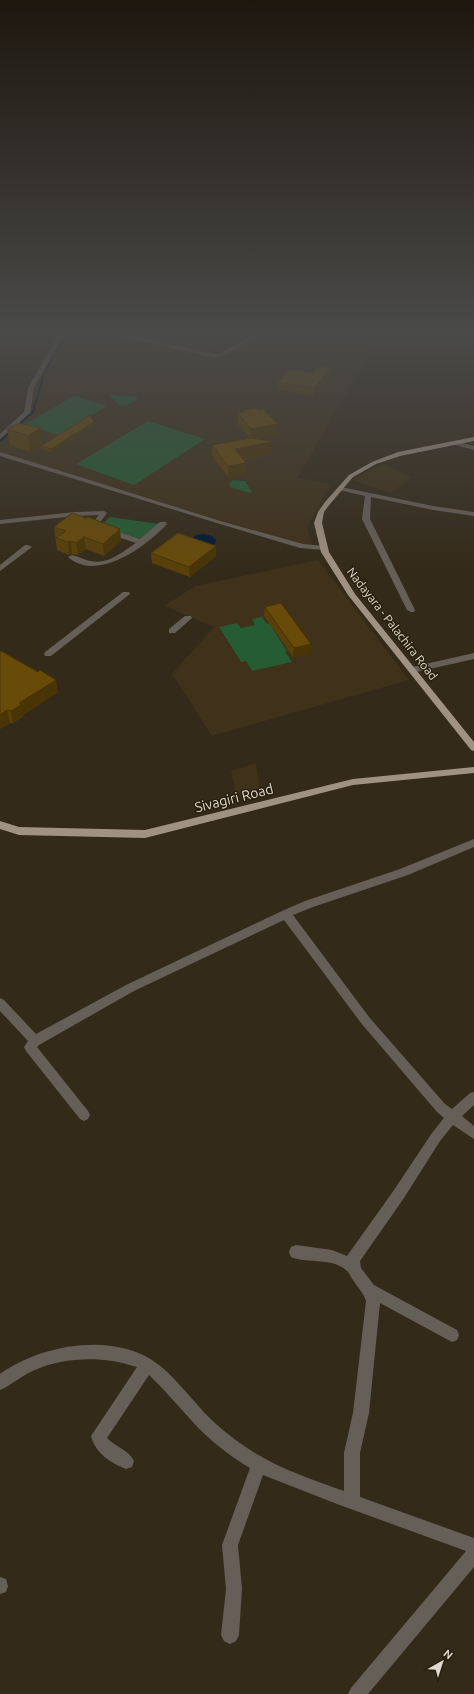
<svg xmlns="http://www.w3.org/2000/svg" width="474" height="1694" viewBox="0 0 474 1694" font-family="Ubuntu,sans-serif">
	<style>
		.built { fill: #3f311a }
		.green { fill: #255c33 }
		.water { fill: #001a35 }
		.lines { fill: none; stroke-linecap: round; stroke-linejoin: round }
		.stream { stroke: #001a35; stroke-width: 2 }
		.minor { fill: #665f58; fill-rule: evenodd }
		.major { fill: #a09283; fill-rule: evenodd }
		.wall { fill: #594008 }
		.shaded-wall { fill: #493406 }
		.building { fill: #684a09; stroke: #493406 }
		.labels { text-anchor: middle; stroke-width: 3; stroke-linejoin: round; paint-order: stroke }
		.far-street-label { font-size: 12px; fill: #e0d9cf; stroke: #2a200f }
		.street-label { font-size: 14px; fill: #e0d9cf; stroke: #2a200f }
	</style>
	<rect width="100%" height="100%" fill="#342a19"/>
	<g class="built">
		<path d="M68 335H110L140 340 214 357 260 335H383L353 382 297 478 331 484 307 527 312 544 311 546 309 547 0 453V442L36 410 33 391Z"/>
		<path d="M383 464 413 477 391 493 352 480Z"/>
		<path d="M318 560 409 680 212 736 172 674 214 627 164 606 195 586Z"/>
		<path d="M256 763 260 789 236 794 231 771Z"/>
	</g>
	<g class="green">
		<path d="M109 395 136 397 138 399 125 406H120Z"/>
		<path d="M74 396 107 406 58 435 25 424Z"/>
		<path d="M148 421 205 439 134 485 76 464Z"/>
		<path d="M233 480 245 481 252 492 249 493 230 487 229 484Z"/>
		<path d="M110 517 159 524 140 539 100 526Z"/>
		<path d="M262 617 267 624 269 623 287 651H285L292 662 252 671 246 661 241 662 219 627 237 623 241 628 255 625 252 619Z"/>
	</g>
	<path class="water" d="M204 534 212 536 216 540 215 544 212 546 191 539 196 535Z"/>
	<g class="lines">
		<g class="stream">
			<path d="M46 372 51 357 62 342 64 335"/>
			<path d="M17 426 33 412 43 378"/>
			<path d="M0 441 10 432"/>
		</g>
		<g class="minor">
			<path d="M51 335 63 336 34 388 30 413 0 439V434L24 412 28 388 57 337Z"/>
			<path d="M116 335H128L214 354H219L254 335H261L222 356 214 358Z"/>
			<path d="M454 441 474 446V450L452 444V442Z"/>
			<path d="M0 452 224 522 303 544 324 546 328 548 324 550 300 548 220 524 0 456Z"/>
			<path d="M341 487 433 506 474 512V516L433 510 371 497 370 519 415 610 414 612H411L407 610 362 519 365 496 339 490 338 489Z"/>
			<path d="M104 511 107 513 98 525 140 539 160 522H166L167 524C147 546 97 583 68 557L72 555C78 556 84 560 90 561 108 565 122 552 136 543L91 528 90 526 99 515 75 516 0 524V520L75 512Z"/>
			<path d="M25 545H28L32 547 0 571V565Z"/>
			<path d="M123 592H129L130 594 51 656H45L44 654 45 652Z"/>
			<path d="M185 616H191L192 618 175 633H169V629Z"/>
			<path d="M474 653V659L412 673 408 670 412 667Z"/>
			<path d="M474 839V847L408 875 313 907 293 915 369 1017 445 1104 452 1109 470 1093 474 1092V1105L462 1116 474 1126V1139L453 1125 440 1141 404 1198 360 1261 361 1268 374 1285 457 1330 459 1335 457 1340 452 1342 380 1303 369 1413 360 1453V1497L474 1538V1567L368 1694H348L351 1688 466 1551 337 1504 263 1475 238 1545 242 1589 239 1635 236 1641 230 1644 224 1641 221 1635 226 1589 222 1545 250 1468C228 1455 208 1439 191 1420 177 1405 164 1389 149 1375L107 1438C115 1447 129 1450 134 1461L132 1467 126 1469C111 1463 95 1453 91 1436L137 1367 133 1366C104 1356 63 1357 35 1370 22 1375 12 1385 0 1390V1374C42 1344 116 1331 159 1365 173 1376 184 1390 195 1402 208 1418 223 1431 240 1443 271 1466 308 1478 344 1491V1453L353 1413 366 1301C363 1292 358 1288 353 1280 351 1278 350 1274 348 1272 335 1257 308 1264 291 1257L289 1252 291 1247 296 1245 332 1250 347 1256 394 1190 432 1133 444 1118 437 1112 361 1023 284 920 134 991 39 1045 37 1047 88 1111 90 1115 88 1119 84 1121 80 1119 26 1051 24 1047 28 1041 0 1011V998L4 1000 36 1034 126 985 282 911 305 901 400 869Z"/>
			<path d="M0 1577 6 1579 8 1586 6 1592 0 1594Z"/>
		</g>
		<g class="major">
			<path d="M474 437V441L400 456 376 464 353 477 330 504 324 512 322 523 329 552 355 594 474 742V751L471 750 348 595 321 552 314 523 318 512 325 502 349 475 372 462 398 452Z"/>
			<path d="M474 767V773L353 785 145 838 19 835 0 829V821L19 827 145 830 353 779Z"/>
		</g>
	</g>
	<g class="wall">
		<path d="M330 376 313 396 278 390V382Z"/>
		<path d="M243 410 278 424 277 435 257 439 271 454 243 459 246 463V474L228 477 212 456V445L250 438 238 424V413L243 412Z"/>
		<path d="M94 422V425L52 452 41 449V446Z"/>
		<path d="M19 423 43 444 30 452 10 445 7 429Z"/>
		<path d="M54 527 121 541 104 556 86 549 78 555 72 554 69 555 57 550Z"/>
		<path d="M151 553 216 556 190 577 152 563Z"/>
		<path d="M265 607 311 644V653L293 657 264 616Z"/>
		<path d="M0 652 58 692 23 715V717L13 723H10L0 729Z"/>
	</g>
	<g class="shaded-wall">
		<path d="M331 368 330 376 313 396 314 388Z"/>
		<path d="M94 422V425L52 452 51 449Z"/>
		<path d="M278 424 277 435 251 440V429Z"/>
		<path d="M41 428 43 444 30 452 28 436Z"/>
		<path d="M271 442V454L235 460V449Z"/>
		<path d="M246 463V474L228 477V466Z"/>
		<path d="M120 529 121 541 104 556 103 544Z"/>
		<path d="M84 537 86 549 78 555 76 543Z"/>
		<path d="M71 541 72 554 69 555 68 542Z"/>
		<path d="M216 546V556L190 577 189 567Z"/>
		<path d="M311 644V653L293 657 294 648Z"/>
		<path d="M56 680 58 692 23 715V717L13 723 11 711 19 703Z"/>
		<path d="M7 710 10 723 0 729V715Z"/>
	</g>
	<g class="building">
		<path d="M318 366 331 368 314 388 278 382 290 369 313 373Z"/>
		<path d="M257 408 258 410 263 409 278 424 251 429 238 413 244 412 243 410Z"/>
		<path d="M90 415 94 422 51 449 41 446Z"/>
		<path d="M19 423 41 428 28 436 7 429Z"/>
		<path d="M251 438 271 441V442L235 449 246 463 228 466 212 445Z"/>
		<path d="M72 513 86 518 88 517 120 529 103 544 84 537 76 543 71 541 68 542 56 538 66 531 54 527Z"/>
		<path d="M178 533 216 546 189 567 151 553Z"/>
		<path d="M281 603 311 644 294 648 265 607Z"/>
		<path d="M1 651 38 672 40 670 56 680 19 703 21 705 11 711 7 710 0 715V652Z"/>
	</g>
	<linearGradient id="sky" x2="0" y2="1"><stop stop-color="#1d170e"/><stop offset="0.58" stop-color="#4a4a49"/><stop offset="1" stop-color="#4a4a49" stop-opacity="0"/></linearGradient>
	<rect width="474" height="573" fill="url(#sky)"/>
	<g class="labels">
		<g class="far-street-label">
			<text transform="translate(392 624) rotate(52)" y="4">Nadayara - Palachira Road</text>
		</g>
		<g class="street-label">
			<text transform="translate(234 798) rotate(-14)" y="5">Sivagiri Road</text>
		</g>
	</g>
	<g transform="translate(442 1662) rotate(39)" stroke="#2a200f" stroke-width="3" paint-order="stroke">
	<path d="M0-3L7 15L0 10L-7 15Z" fill="#e0d9cf"/>
	<text y="-6" font-size="11" font-weight="bold" text-anchor="middle" fill="#e0d9cf">N</text>
	</g>
</svg>
